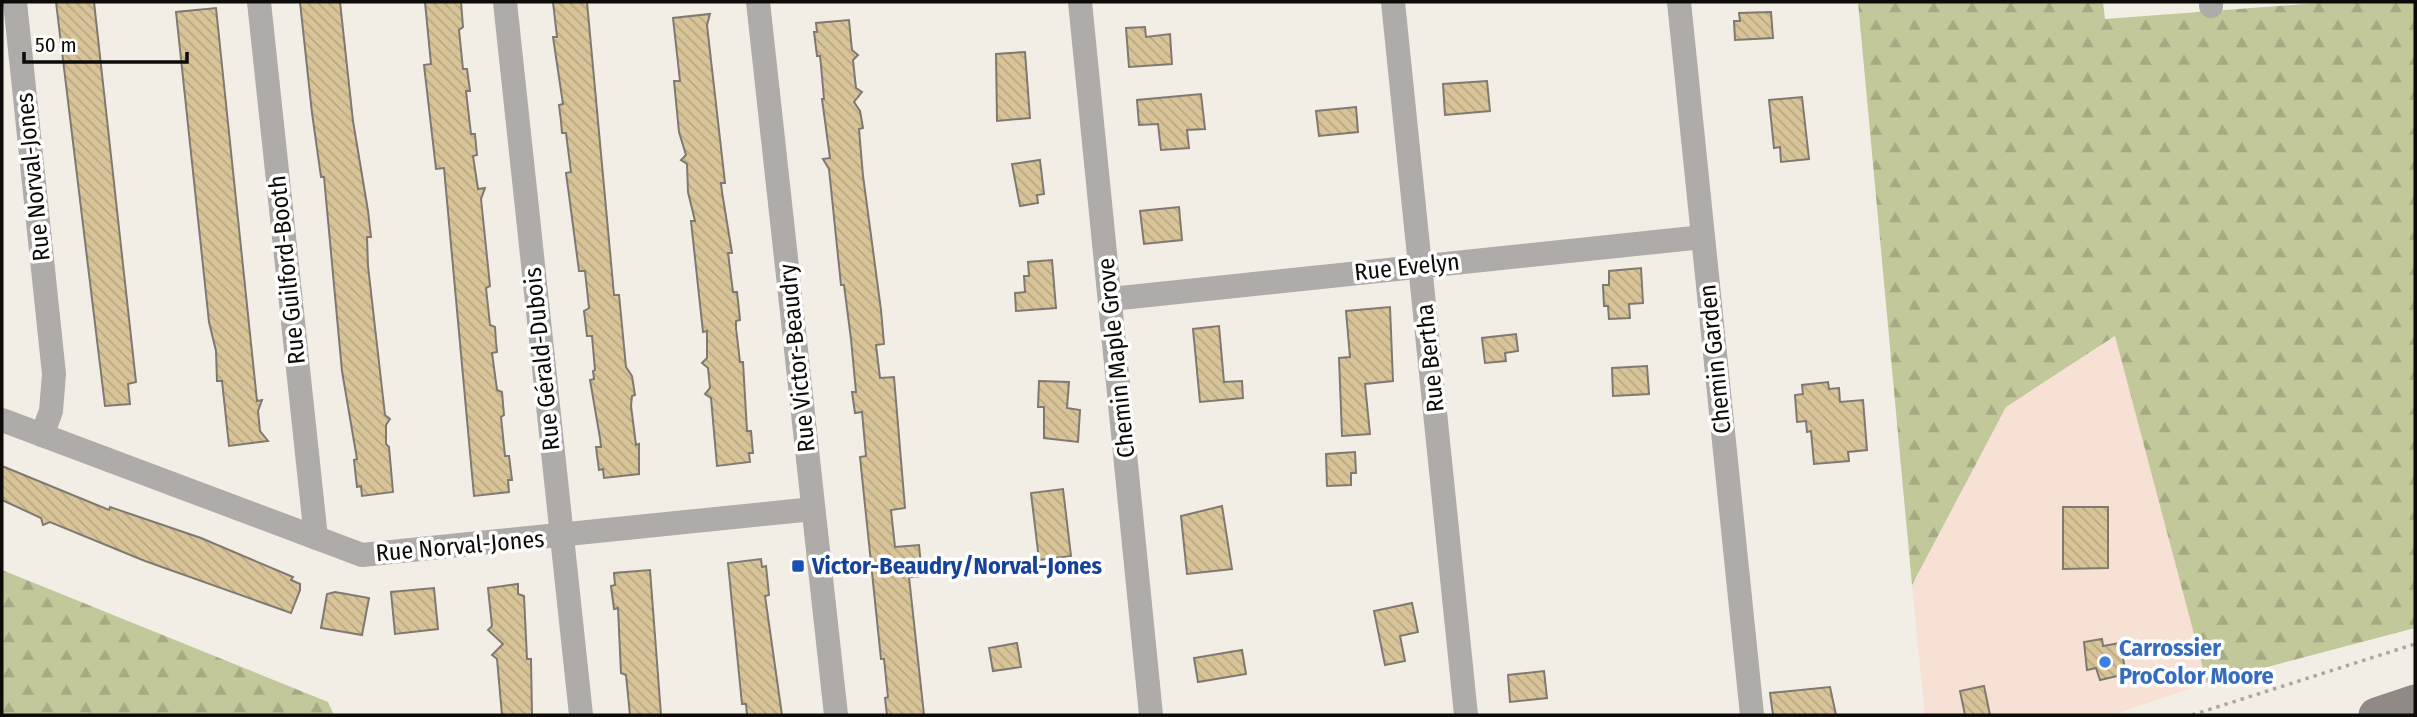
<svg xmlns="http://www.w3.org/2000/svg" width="2417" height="717" viewBox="0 0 2417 717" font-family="'Fira Sans Condensed',sans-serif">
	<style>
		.commercial { fill: #f7e0d4 }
		.forest { fill: url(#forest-firs) }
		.building { fill: url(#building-back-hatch); stroke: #7e7a72; stroke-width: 2 }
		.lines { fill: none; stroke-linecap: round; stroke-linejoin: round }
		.path { stroke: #aaa6a0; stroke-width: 3.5; stroke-dasharray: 3.5 5; stroke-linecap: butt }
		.street { stroke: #aeaba8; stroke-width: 24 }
		.secondary { stroke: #8f8a86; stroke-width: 35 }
		.transit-dot { fill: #1a4fb4; stroke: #fff; stroke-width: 2.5 }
		.shop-dot { fill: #3f7fe0; stroke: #fff; stroke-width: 2.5 }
		.labels { text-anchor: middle; stroke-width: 7; stroke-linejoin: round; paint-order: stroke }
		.street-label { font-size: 24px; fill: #0d0b08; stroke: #fff }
		.transit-label { font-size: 24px; font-weight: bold; fill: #164399; stroke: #fff; text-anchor: start }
		.shop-label { font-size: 24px; font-weight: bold; fill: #366cbe; stroke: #fff; text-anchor: start }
	</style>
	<defs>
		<pattern id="forest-firs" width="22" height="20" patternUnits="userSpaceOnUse" patternTransform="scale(1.75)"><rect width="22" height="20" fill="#c2c89a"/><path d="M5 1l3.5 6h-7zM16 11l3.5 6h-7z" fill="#a6aa83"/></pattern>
		<pattern id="building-back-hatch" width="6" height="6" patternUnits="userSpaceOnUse" patternTransform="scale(1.75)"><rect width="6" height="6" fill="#d8c498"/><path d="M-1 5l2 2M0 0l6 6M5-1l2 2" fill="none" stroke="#b8a782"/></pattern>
	</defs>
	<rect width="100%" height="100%" fill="#f2eee6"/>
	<path class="commercial" d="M2116 336 2207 683 2112 715H1925L1912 585 2006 407Z"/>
	<g class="forest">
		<path d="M1858 2H2103L2105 19 2333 2H2415V628L2207 683 2115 336 2006 407 1912 585Z"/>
		<path d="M2 570 328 702 334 715H2Z"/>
	</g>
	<g class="building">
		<path d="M56 2H94L136 382 128 384 130 404 105 406Z"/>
		<path d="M300 2H340L353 121 368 211 371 237H367L368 266 385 415 390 419 386 425V444L389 447 393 492 362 496 361 486 357 487 354 460 357 459 342 371 324 177H321L312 113Z"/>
		<path d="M425 2H461L463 27 459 30 463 69H467L470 91H466L471 134H475L476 145 477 155 473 156 478 189 485 188 481 199 490 286 486 288 490 325 495 327 496 342 497 352 492 353 497 390 502 392 503 404 504 415 501 417 505 456H509L512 480H508L509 492 474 496 444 168 436 169 424 65 431 64Z"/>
		<path d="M553 2H587L614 295H619L626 367 632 376 635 395 632 396 631 406 636 445 639 444V474L604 478 603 469 599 470 596 447H601L600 438 590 380 594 379 593 371 595 370 592 336H587L584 311 589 308 585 271H579L569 195 566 173 571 172 566 133H562L561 121 559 105 563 104 553 37H557Z"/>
		<path d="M216 8 257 401 262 400 258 411 260 431 268 441 229 446 222 381H217L216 351 209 322 176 12Z"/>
		<path d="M1771 12 1773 38 1735 40 1734 21H1740L1739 13Z"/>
		<path d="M710 14 707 25 725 183H721L722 192 732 253H728L733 292H737L740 320 736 321V328L740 362H743L747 431H751L753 453H749L750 462 717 466 711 398 705 394 710 388 708 368 702 363 707 358V331L703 332 691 221H695L688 192 687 164 681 160 686 155 679 132 674 81H680L673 18Z"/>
		<path d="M849 20 852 50 858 55 853 60 856 88 862 92 854 102 860 111 863 128 859 129 863 176 881 310 884 344 876 345 880 378 894 377 896 401 905 508 891 510 895 547 919 545 922 576 909 577 924 715H887L885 698 888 697 884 659H881L860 457 866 456 862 412 855 413 852 392H856L851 339 844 285H841L829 169 823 159 830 158 822 99H824L821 65 820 56H817L814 32H817L816 23Z"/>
		<path d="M1145 27 1146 37 1170 34 1172 64 1129 67 1126 28Z"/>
		<path d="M1025 52 1030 118 997 121 996 54Z"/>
		<path d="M1487 81 1490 111 1445 115 1443 84Z"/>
		<path d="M1201 94 1205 129 1187 130 1189 148 1161 150 1158 124 1139 125 1137 100Z"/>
		<path d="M1802 97 1809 159 1781 162 1780 147 1774 148 1769 100Z"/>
		<path d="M1356 107 1358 132 1319 136 1316 111Z"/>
		<path d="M1040 160 1044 194 1037 195 1038 203 1020 206 1012 164Z"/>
		<path d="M1179 207 1182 240 1144 244 1140 211Z"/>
		<path d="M1052 260 1056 308 1016 311 1015 293 1025 292 1024 276H1029L1028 262Z"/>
		<path d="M1641 268 1643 303 1629 304 1630 318 1609 319 1608 306H1604L1603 285H1609V271Z"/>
		<path d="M1390 307 1393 381 1365 384 1370 434 1342 436 1339 358 1350 357 1346 311Z"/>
		<path d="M1219 326 1224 382 1242 381 1243 398 1200 402 1193 329Z"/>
		<path d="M1516 334 1518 351 1505 353 1506 361 1485 363 1482 338Z"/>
		<path d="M1647 366 1649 394 1613 396 1612 368Z"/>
		<path d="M1039 381 1069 382 1067 408 1080 410 1078 442 1044 438V407H1038Z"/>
		<path d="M1828 382 1829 389 1839 388 1840 402 1863 400 1867 450 1848 452 1849 461 1814 464 1811 431 1807 432 1806 421 1797 422 1795 395 1803 394 1802 385Z"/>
		<path d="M1355 452 1356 473H1351V485L1327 486 1326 454Z"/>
		<path d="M2 466 109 510 110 507 201 538 293 577 291 580 300 584V590L291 613 145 561 50 522 43 525 41 518 2 500Z"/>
		<path d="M1063 489 1071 556 1039 560 1031 493Z"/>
		<path d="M1222 506 1232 569 1187 574 1181 516Z"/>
		<path d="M2063 507H2108V568L2063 569Z"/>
		<path d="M761 559 762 567 766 566 769 595 765 596 782 715H747L746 704H742L728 563Z"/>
		<path d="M650 570 661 715H630L626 675 621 673 618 608 614 609 611 586 615 585 614 573Z"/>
		<path d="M518 584V594L524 596 527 659H531L532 715H502L497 659 492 655 503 644 488 630 492 626 488 588Z"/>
		<path d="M434 588 438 629 395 634 391 592Z"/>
		<path d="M335 592 369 598 362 635 321 628 327 594Z"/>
		<path d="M1412 603 1418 632 1400 636 1405 661 1385 665 1374 611Z"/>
		<path d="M2102 639 2103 646 2120 643 2126 674 2100 680 2096 668 2087 670 2084 642Z"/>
		<path d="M1017 643 1021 667 993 671 989 648Z"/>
		<path d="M1242 650 1246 674 1198 682 1194 658Z"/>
		<path d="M1544 671 1547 698 1510 702 1508 675Z"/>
		<path d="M1984 686 1990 715H1965L1960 691Z"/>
		<path d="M1830 687 1836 715H1773L1770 693Z"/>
	</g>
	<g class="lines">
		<path class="path" d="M2192 715 2415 644"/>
		<g class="street">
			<path d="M15 2 54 374 51 411 42 435"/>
			<path d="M259 2 316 538"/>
			<path d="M505 2 581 715"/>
			<path d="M758 2 836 715"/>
			<path d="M1080 2 1151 715"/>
			<path d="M1393 2 1466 715"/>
			<path d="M1679 2 1752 715"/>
			<path d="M2211 2V6"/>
			<path d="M1111 299 1703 237"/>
			<path d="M2 420 362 555 813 509"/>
		</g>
		<path class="secondary" d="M2376 715 2415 702"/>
	</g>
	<rect class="transit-dot" x="791" y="559" width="14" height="14" rx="3.5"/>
	<circle class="shop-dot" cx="2105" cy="662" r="7"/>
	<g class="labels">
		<g class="street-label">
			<text transform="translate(33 177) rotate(-96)" y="8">Rue Norval-Jones</text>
			<text transform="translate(1407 267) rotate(-6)" y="8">Rue Evelyn</text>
			<text transform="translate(287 270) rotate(-96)" y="8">Rue Guilford-Booth</text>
			<text transform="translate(797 358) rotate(-96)" y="8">Rue Victor-Beaudry</text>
			<text transform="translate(1116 358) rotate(-96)" y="8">Chemin Maple Grove</text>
			<text transform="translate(1430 358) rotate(-96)" y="8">Rue Bertha</text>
			<text transform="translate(542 359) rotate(-96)" y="8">Rue Gérald-Dubois</text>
			<text transform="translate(1715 359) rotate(-96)" y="8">Chemin Garden</text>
			<text transform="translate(460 546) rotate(-5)" y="8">Rue Norval-Jones</text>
		</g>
		<g class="transit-label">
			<text x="812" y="574">Victor-Beaudry/Norval-Jones</text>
		</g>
		<g class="shop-label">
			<text x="2119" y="656">Carrossier<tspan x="2119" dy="28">ProColor Moore</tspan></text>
		</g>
	</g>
	<rect width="2417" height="717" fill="none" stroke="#0d0b08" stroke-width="7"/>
	<path d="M24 52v10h163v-10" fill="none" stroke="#0d0b08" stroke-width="3.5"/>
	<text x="35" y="52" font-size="21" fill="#0d0b08" stroke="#ffffff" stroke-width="5" paint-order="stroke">50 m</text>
</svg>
